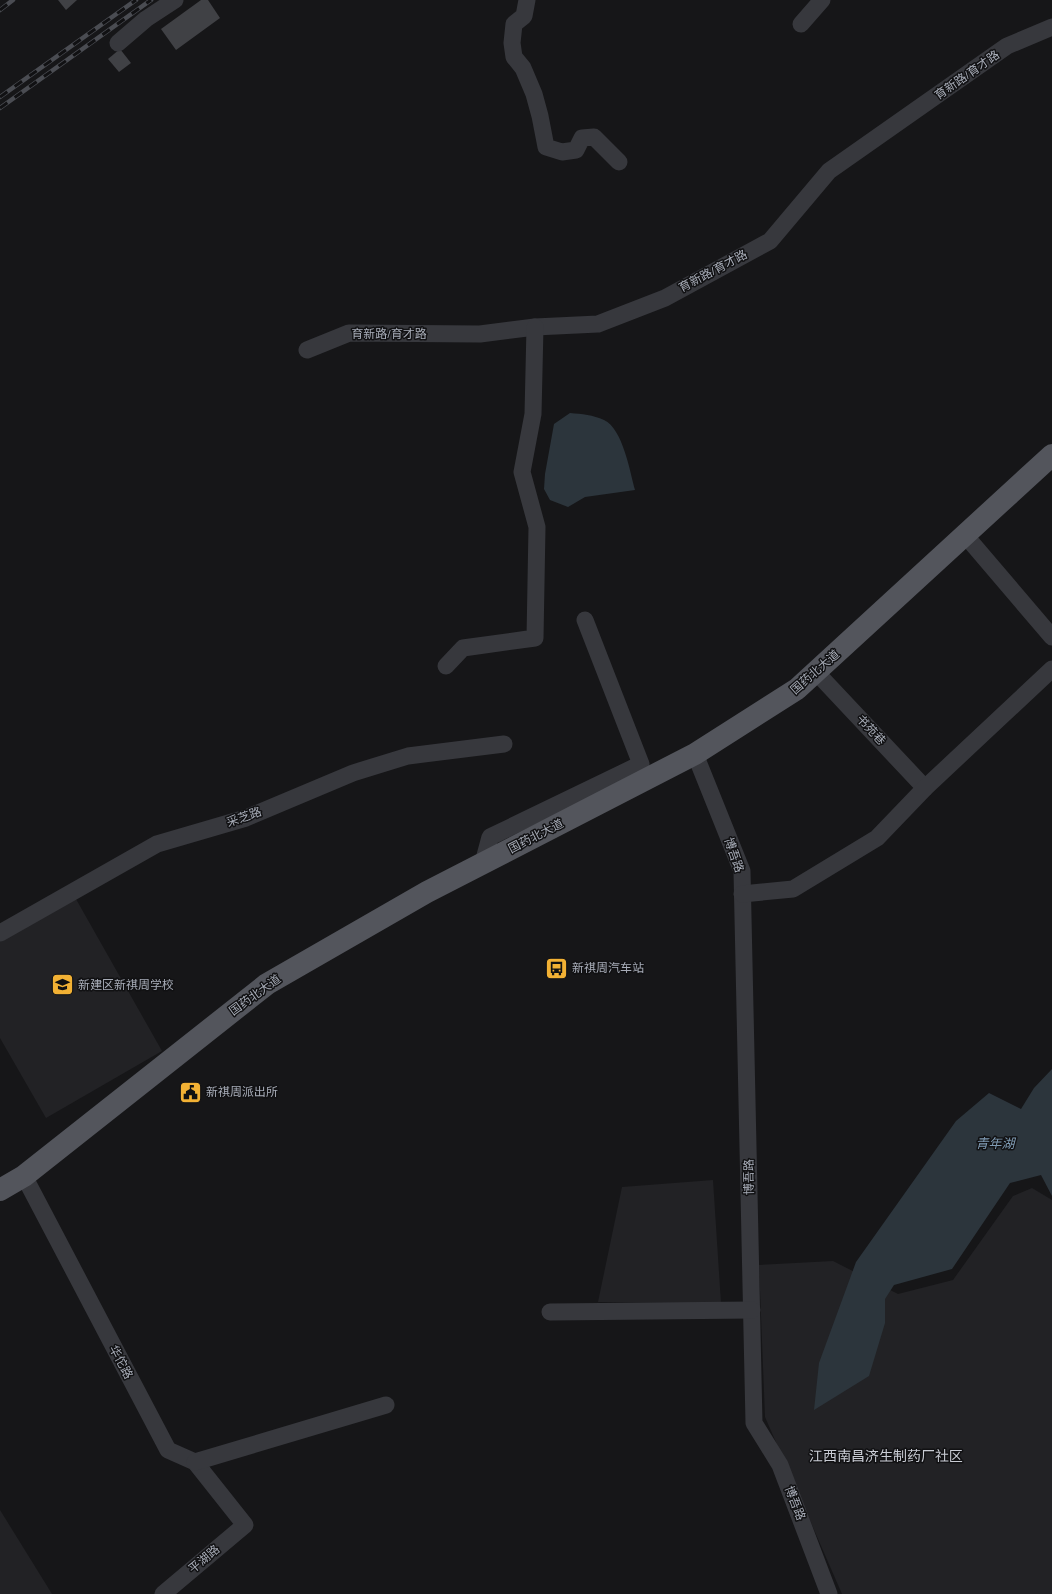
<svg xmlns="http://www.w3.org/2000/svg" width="1052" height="1594" viewBox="0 0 1052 1594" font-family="'Sofia Sans Condensed','Noto Sans SC',sans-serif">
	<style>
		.built { fill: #222225 }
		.water { fill: #2c353c }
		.building { fill: #404145 }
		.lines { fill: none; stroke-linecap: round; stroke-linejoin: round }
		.minor { stroke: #37383d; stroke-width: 17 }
		.major { stroke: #53555c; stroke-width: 22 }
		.rail-casing { stroke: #4a4c52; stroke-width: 4.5 }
		.rail { stroke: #111113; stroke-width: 3; stroke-dasharray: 9; stroke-linecap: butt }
		.labels { text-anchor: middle; stroke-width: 3; stroke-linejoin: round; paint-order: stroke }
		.street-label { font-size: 12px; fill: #a8adb8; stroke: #111113 }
		.poi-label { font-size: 12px; fill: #a8adb8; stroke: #111113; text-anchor: start }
		.water-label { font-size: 13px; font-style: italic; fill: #7f9bb3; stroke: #111113 }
		.quarter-label { font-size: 14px; fill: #c9ccd4; stroke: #111113 }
	</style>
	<rect width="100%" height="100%" fill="#161618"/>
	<g class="built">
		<path d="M72 892 162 1051 46 1118 0 1038V933Z"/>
		<path d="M713 1180 721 1303 598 1302 622 1187Z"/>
		<path d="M1032 1188 1052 1200V1594H842L765 1417 759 1265 833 1261 898 1294 953 1280 1013 1196Z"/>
		<path d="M0 1510 52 1594H0Z"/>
	</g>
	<g class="water">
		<path d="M570 413C582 414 593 415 604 420 623 429 630 472 635 490L585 497 568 507 550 500 544 489 545 474 554 424Z"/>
		<path d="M1052 1069V1196L1041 1175 1010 1183 952 1269 894 1285 885 1299V1323L869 1376 814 1410 819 1363 856 1262 956 1121 989 1093 1021 1109 1034 1088Z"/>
	</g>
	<g class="building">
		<path d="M58 0H77L66 10Z"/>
		<path d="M201 0H208L220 18 176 50 161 29Z"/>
		<path d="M120 49 131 63 119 72 108 59Z"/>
	</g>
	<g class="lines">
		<g class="minor">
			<path d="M527 0 524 16 514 24 512 43 514 57 523 68 534 94 540 116 546 147 562 152 576 150 582 138 594 137 619 162"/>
			<path d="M801 24 822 0"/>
			<path d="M118 43 146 19 175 0"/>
			<path d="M307 350 349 333 480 334 535 327 598 324 665 298 770 241 829 171 1007 46 1052 27"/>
			<path d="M965 535 1052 637"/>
			<path d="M446 666 463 648 535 638 537 527 522 472 533 414 535 327"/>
			<path d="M816 672 925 788"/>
			<path d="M695 754 742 871 754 1423 780 1465 829 1594"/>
			<path d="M483 863 490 837 641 764 585 620"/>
			<path d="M742 894 793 889 877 838 925 788 1052 669"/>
			<path d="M0 933 157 844 246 818 353 773 408 756 504 744"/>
			<path d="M24 1176 168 1450 195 1462 245 1525 163 1594"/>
			<path d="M550 1312 752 1310"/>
			<path d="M195 1462 386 1405"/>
		</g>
		<path class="major" d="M0 1190 24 1176 267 984 427 892 695 754 797 689 1052 455"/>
		<defs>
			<g id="rail">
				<path d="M0 10 13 0"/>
				<path d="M0 97 136 0"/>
				<path d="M0 108 151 0"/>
			</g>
		</defs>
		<use href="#rail" class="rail-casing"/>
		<use href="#rail" class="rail"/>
	</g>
	<defs>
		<symbol id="bus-square" viewBox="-11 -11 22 22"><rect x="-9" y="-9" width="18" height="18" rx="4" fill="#f2b134" stroke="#111113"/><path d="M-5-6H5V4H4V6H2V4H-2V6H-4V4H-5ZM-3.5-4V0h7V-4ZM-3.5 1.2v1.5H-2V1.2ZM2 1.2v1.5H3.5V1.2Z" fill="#111"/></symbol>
		<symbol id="school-square" viewBox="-11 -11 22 22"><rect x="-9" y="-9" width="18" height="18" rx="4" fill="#f2b134" stroke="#111113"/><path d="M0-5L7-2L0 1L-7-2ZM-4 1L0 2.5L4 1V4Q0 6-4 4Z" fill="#111"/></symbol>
		<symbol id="civic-square" viewBox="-11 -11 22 22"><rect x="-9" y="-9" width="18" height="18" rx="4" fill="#f2b134" stroke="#111113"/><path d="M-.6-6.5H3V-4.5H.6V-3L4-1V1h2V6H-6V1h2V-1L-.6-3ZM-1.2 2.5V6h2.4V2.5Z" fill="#111"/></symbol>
	</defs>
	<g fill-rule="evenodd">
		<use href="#bus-square" x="544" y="956" width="25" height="25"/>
		<use href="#school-square" x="50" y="972" width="25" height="25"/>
		<use href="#civic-square" x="178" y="1080" width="25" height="25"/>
	</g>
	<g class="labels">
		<g class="street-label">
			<text transform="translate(967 75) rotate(-35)" y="4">育新路/育才路</text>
			<text transform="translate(713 271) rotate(-28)" y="4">育新路/育才路</text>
			<text x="389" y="338">育新路/育才路</text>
			<text transform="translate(815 672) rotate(-41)" y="4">国药北大道</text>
			<text transform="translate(871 730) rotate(47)" y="4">书苑巷</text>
			<text transform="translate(244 817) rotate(-19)" y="4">采芝路</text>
			<text transform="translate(536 836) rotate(-27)" y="4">国药北大道</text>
			<text transform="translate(734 855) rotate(71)" y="4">博吾路</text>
			<text transform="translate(255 995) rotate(-36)" y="4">国药北大道</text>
			<text transform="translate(749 1177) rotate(-91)" y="4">博吾路</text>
			<text transform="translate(121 1362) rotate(62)" y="4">华佗路</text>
			<text transform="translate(795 1503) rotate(69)" y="4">博吾路</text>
			<text transform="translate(204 1559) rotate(-40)" y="4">平湖路</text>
		</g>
		<g class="poi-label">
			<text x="572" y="972">新祺周汽车站</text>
			<text x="78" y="989">新建区新祺周学校</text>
			<text x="206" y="1096">新祺周派出所</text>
		</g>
		<g class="water-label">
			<text x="995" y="1148">青年湖</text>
		</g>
		<g class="quarter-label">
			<text x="886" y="1461">江西南昌济生制药厂社区</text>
		</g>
	</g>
</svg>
